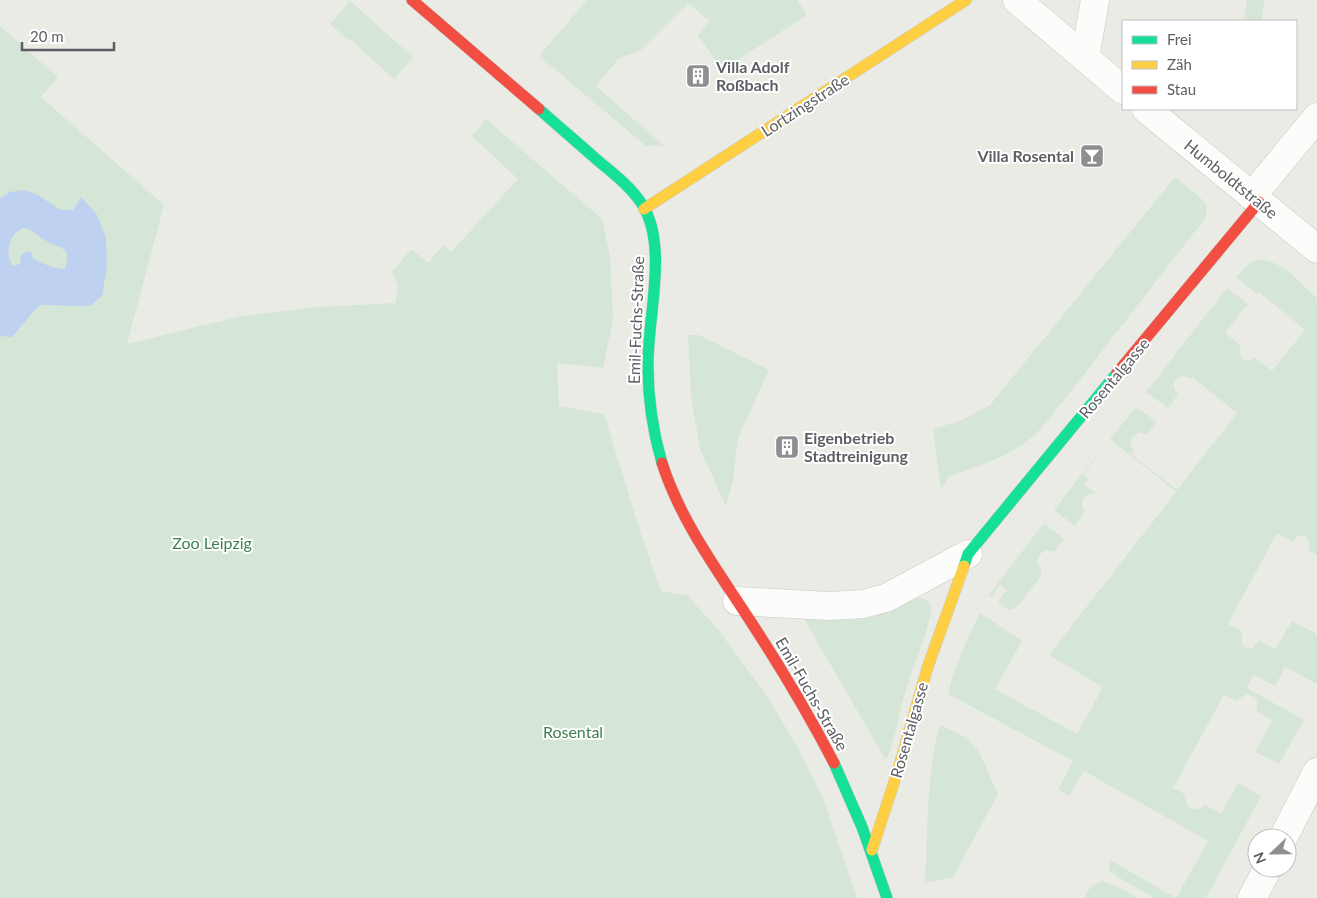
<svg xmlns="http://www.w3.org/2000/svg" width="1317" height="898" viewBox="0 0 1317 898" font-family="Lato,sans-serif">
	<style>
		.green { fill: #d5e6d6 }
		.water { fill: #bed1f1; fill-rule: evenodd }
		.lines { fill: none; stroke-linecap: round; stroke-linejoin: round }
		.street-casing { stroke: #c8c8c6; stroke-width: 29 }
		.fast-casing { stroke: #c9c9c9; stroke-width: 12 }
		.slow-casing { stroke: #c9c9c9; stroke-width: 12 }
		.jam-casing { stroke: #c9c9c9; stroke-width: 12 }
		.street { stroke: #fcfcfb; stroke-width: 28 }
		.fast { stroke: #16e098; stroke-width: 11 }
		.slow { stroke: #ffcf43; stroke-width: 11 }
		.jam { stroke: #f24e42; stroke-width: 11 }
		.labels { text-anchor: middle; stroke-width: 4; stroke-linejoin: round; paint-order: stroke }
		.poi-label { font-size: 16px; font-weight: bold; fill: #5c5e63; stroke: #fff; text-anchor: start }
		.street-label { font-size: 16px; fill: #5c5e63; stroke: #fff }
		.park-label { font-size: 16px; fill: #3d814d; stroke: #fff }
	</style>
	<rect width="100%" height="100%" fill="#ebebe6"/>
	<g class="green">
		<path d="M587 0H797L807 15 722 70 698 35 709 21 688 3 640 51 619 58 596 86 664 146H646L539 56Z"/>
		<path d="M1247 0H1265L1261 21H1244Z"/>
		<path d="M350 1 413 57 394 79 350 39 348 40 330 24Z"/>
		<path d="M0 26 58 77 41 97 164 205 127 344 242 316 316 307 396 303 398 285 392 272 411 249 428 263 443 245 451 252 518 179 472 136 486 119 602 219 610 256 613 320 603 368 557 363 559 406 604 414 640 531 661 591 687 595 717 628 769 699 799 750 823 798 857 898H0Z"/>
		<path d="M1175 177 1200 197 1207 206 1206 217 1057 409C1049 419 1041 430 1031 438 1007 457 978 467 949 476L941 490 933 429 962 420 990 405Z"/>
		<path d="M1259 260C1282 259 1301 284 1317 298V555L1308 550 1310 542 1305 536H1298L1292 542 1277 533 1228 624 1243 632C1239 641 1243 649 1253 648L1259 640 1275 649 1292 621 1317 634V684L1285 667 1275 686 1253 675 1247 688 1304 720 1279 764 1255 752 1272 720 1256 711 1258 703 1256 698 1248 694 1240 698 1238 701 1224 695 1173 788 1186 795C1184 804 1189 808 1197 810L1205 805 1221 814 1238 783 1261 796 1206 898H1154L1118 877 1110 871 1109 864 1110 860 1176 898 1208 841 1084 771 1069 796 1058 790 1073 761 948 694C955 665 967 639 980 613L1022 641 995 689 1077 734 1103 687 1049 655 1176 492 1110 439 1136 407 1157 422 1147 434 1140 432 1132 437 1130 444 1134 451 1131 454 1177 490 1237 413 1192 377 1191 379 1183 376C1173 379 1171 387 1178 394L1168 408 1146 392 1227 288 1248 304 1225 333 1241 346 1239 353 1243 359 1249 361 1255 358 1272 371 1305 330 1259 292 1257 294 1236 277 1250 263Z"/>
		<path d="M688 335H699L769 370 738 438 733 481 726 506 700 449 691 396Z"/>
		<path d="M1097 455 1102 460 1097 456 1083 475 1088 479 1084 484 1098 495 1091 493 1084 497C1081 502 1081 507 1085 511L1075 526 1054 510Z"/>
		<path d="M1044 523 1064 539 1054 552 1047 550 1040 554 1037 561 1041 569V576L1016 608 1008 610 998 602 1007 590 1000 585 991 597 988 596Z"/>
		<path d="M920 598 928 600 932 608C926 638 913 665 905 693 898 715 896 739 886 760L804 619C821 619 853 622 868 618 887 614 901 602 920 598Z"/>
		<path d="M940 725 965 737 979 752 998 794 953 877 925 883C928 833 926 773 940 725Z"/>
		<path d="M1102 881 1119 887 1137 898H1085C1088 888 1093 884 1102 881Z"/>
	</g>
	<path class="water" d="M24 190 38 195 60 210H73L81 197 96 213 106 237 107 267 102 296 90 306 41 305 33 312 12 337 0 336V198L10 192ZM23 228C33 229 37 236 45 240 60 249 73 246 65 269 56 269 41 263 33 259L31 252H26L21 255 20 264 13 266C4 253 9 234 23 228Z"/>
	<g class="lines">
		<defs>
			<g id="street">
				<path d="M1017 0 1123 90"/>
				<path d="M1085 58 1095 0"/>
				<path d="M1146 109 1317 249"/>
				<path d="M1252 196 1317 117"/>
				<path d="M737 601 829 606 863 604 886 598 968 554"/>
				<path d="M1283 838 1317 772"/>
				<path d="M1252 898 1268 868"/>
			</g>
			<g id="fast">
				<path d="M539 109C558 126 577 142 596 159 613 173 630 186 642 204 669 247 647 318 648 366 648 399 653 432 662 463"/>
				<path d="M964 566 968 554 1117 373"/>
				<path d="M834 763 862 827 887 898"/>
			</g>
			<g id="slow">
				<path d="M644 209 966 0"/>
				<path d="M872 850 899 767 928 666 964 566"/>
			</g>
			<g id="jam">
				<path d="M412 0 539 109"/>
				<path d="M1117 373 1259 202"/>
				<path d="M662 463C681 522 718 571 751 622 781 668 809 715 834 763"/>
			</g>
		</defs>
		<use href="#street" class="street-casing"/>
		<use href="#fast" class="fast-casing"/>
		<use href="#slow" class="slow-casing"/>
		<use href="#jam" class="jam-casing"/>
		<use href="#street" class="street"/>
		<use href="#fast" class="fast"/>
		<use href="#slow" class="slow"/>
		<use href="#jam" class="jam"/>
	</g>
	<defs>
		<symbol id="building-square" viewBox="-11 -11 22 22"><rect x="-9" y="-9" width="18" height="18" rx="4" fill="#8e8f91" stroke="#fff"/><path d="M-4-6H4V6H1V3H-1V6H-4ZM-2.5-4.3h1.7v1.8h-1.7ZM.8-4.3h1.7v1.8H.8ZM-2.5-1h1.7V.8h-1.7ZM.8-1h1.7V.8H.8Z" fill="#fff"/></symbol>
		<symbol id="bar-square" viewBox="-11 -11 22 22"><rect x="-9" y="-9" width="18" height="18" rx="4" fill="#8e8f91" stroke="#fff"/><path d="M-6-5H6L.8 .8V4.5H3.5V6h-7V4.5H-.8V.8Z" fill="#fff"/></symbol>
	</defs>
	<g fill-rule="evenodd">
		<use href="#building-square" x="684" y="62" width="28" height="28"/>
		<use href="#bar-square" x="1078" y="142" width="28" height="28"/>
		<use href="#building-square" x="773" y="433" width="28" height="28"/>
	</g>
	<g class="labels">
		<g class="poi-label">
			<text x="716" y="73">Villa Adolf<tspan x="716" dy="18">Roßbach</tspan></text>
			<text x="1074" y="162" text-anchor="end">Villa Rosental</text>
			<text x="804" y="444">Eigenbetrieb<tspan x="804" dy="18">Stadtreinigung</tspan></text>
		</g>
		<g class="street-label">
			<text transform="translate(805 105) rotate(-33)" y="6">Lortzingstraße</text>
			<text transform="translate(1231 179) rotate(39)" y="6">Humboldtstraße</text>
			<text transform="translate(636 320) rotate(-88)" y="6">Emil-Fuchs-Straße</text>
			<text transform="translate(1114 378) rotate(-50)" y="6">Rosentalgasse</text>
			<text transform="translate(812 694) rotate(60)" y="6">Emil-Fuchs-Straße</text>
			<text transform="translate(909 730) rotate(-74)" y="6">Rosentalgasse</text>
		</g>
		<g class="park-label">
			<text x="212" y="549">Zoo Leipzig</text>
			<text x="573" y="738">Rosental</text>
		</g>
	</g>
	<rect x="1122" y="20" width="175" height="90" fill="#ffffff" stroke="#bebfc1"/>
	<rect x="1132" y="36" width="25" height="8" fill="#16e098" stroke="#bebfc1"/>
	<text x="1167" y="45" font-size="15" fill="#5c5e63">Frei</text>
	<rect x="1132" y="61" width="25" height="8" fill="#ffcf43" stroke="#bebfc1"/>
	<text x="1167" y="70" font-size="15" fill="#5c5e63">Zäh</text>
	<rect x="1132" y="86" width="25" height="8" fill="#f24e42" stroke="#bebfc1"/>
	<text x="1167" y="95" font-size="15" fill="#5c5e63">Stau</text>
	<g transform="translate(1272 853) rotate(248)"><circle r="24" fill="#ffffff" stroke="#bebfc1"/>
	<path d="M0-4L9 19L0 12L-9 19Z" fill="#8e8f91"/>
	<text y="-8" font-size="14" font-weight="bold" text-anchor="middle" fill="#5c5e63">N</text>
	</g>
	<path d="M22 42v8h92v-8" fill="none" stroke="#5c5e63" stroke-width="2.5"/>
	<text x="30" y="42" font-size="15" fill="#5c5e63" stroke="#ffffff" stroke-width="4" paint-order="stroke">20 m</text>
</svg>
